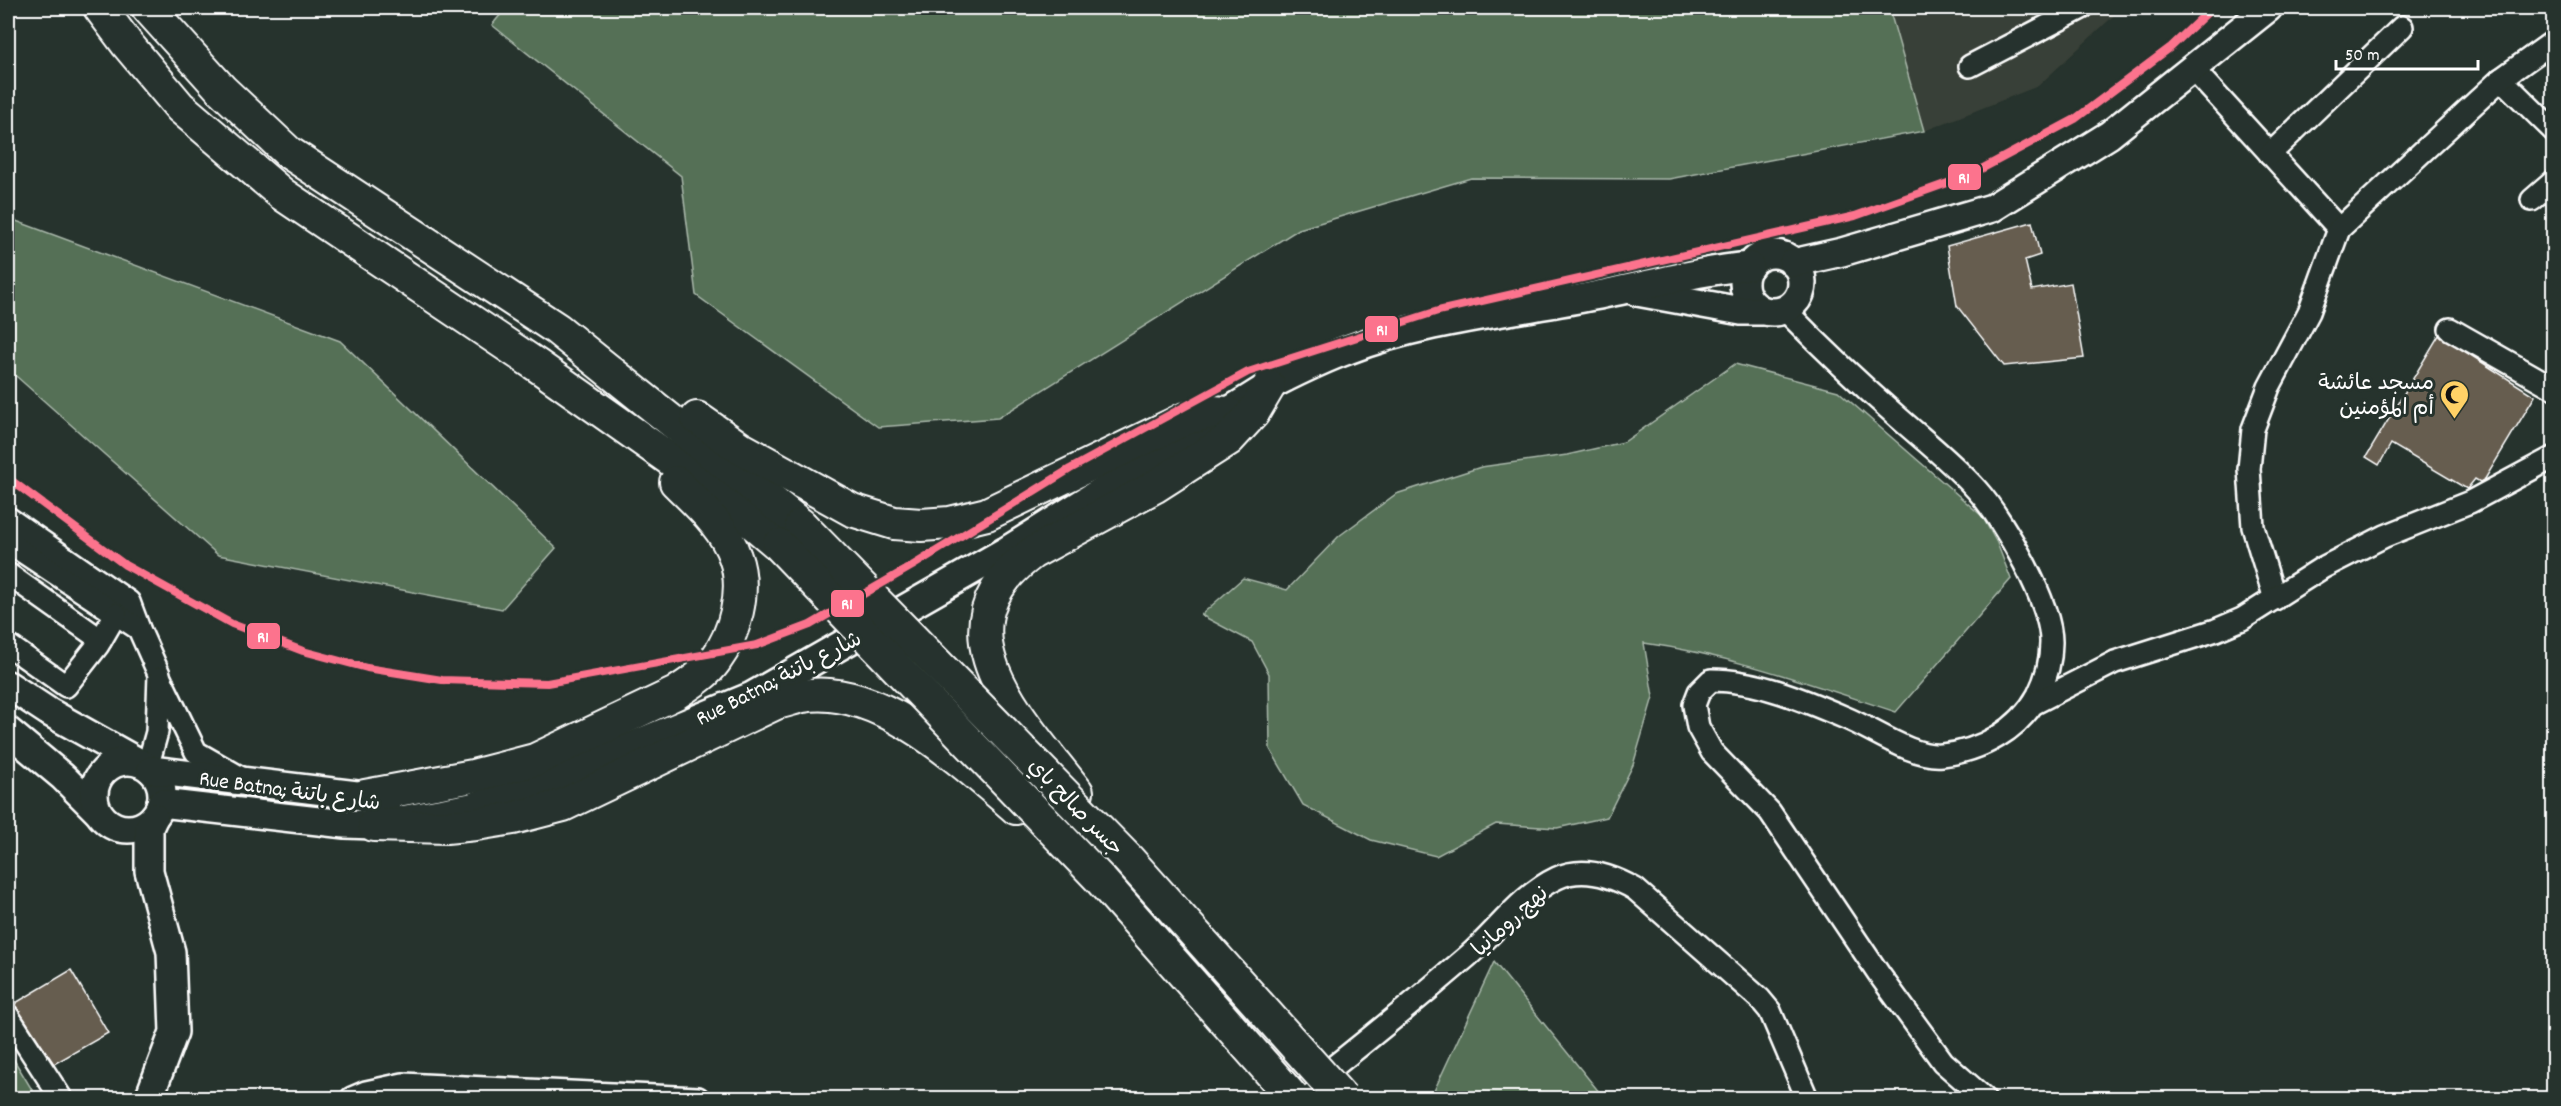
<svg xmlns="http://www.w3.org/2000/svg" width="2561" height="1106" viewBox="0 0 2561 1106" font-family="Dekko,'Playpen Sans Arabic',sans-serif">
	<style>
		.built { fill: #394037 }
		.green { fill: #547057; stroke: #aab8ab; stroke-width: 1.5 }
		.building { fill: #665d4f; stroke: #fff; stroke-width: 1.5 }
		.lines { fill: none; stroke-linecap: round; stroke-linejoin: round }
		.minor-casing { stroke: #fff; stroke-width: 26 }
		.major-casing { stroke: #fff; stroke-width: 32 }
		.highway-casing { stroke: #fff; stroke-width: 36 }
		.minor { stroke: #26332d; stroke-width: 21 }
		.major { stroke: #26332d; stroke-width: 27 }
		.highway { stroke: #26332d; stroke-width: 32 }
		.rail { stroke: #fff; stroke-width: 4.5; stroke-dasharray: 9 4.5; stroke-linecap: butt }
		.highway-bridge-casing { stroke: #fff; stroke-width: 36; stroke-linecap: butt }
		.highway-bridge { stroke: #26332d; stroke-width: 32 }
		.rail-1-casing { stroke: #26332d; stroke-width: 12 }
		.rail-1 { stroke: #fc738d; stroke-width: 8 }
		.labels { text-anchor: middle; stroke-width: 6; stroke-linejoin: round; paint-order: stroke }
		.poi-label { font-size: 22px; fill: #fff; stroke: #26332d; text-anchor: end }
		.street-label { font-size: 22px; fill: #fff; stroke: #26332d }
		.line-badge { stroke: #26332d; stroke-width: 2 }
		.badge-label { font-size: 16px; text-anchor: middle; font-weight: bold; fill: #fff }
	</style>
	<rect width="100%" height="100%" fill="#26332d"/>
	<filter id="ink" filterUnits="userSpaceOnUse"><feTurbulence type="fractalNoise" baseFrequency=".0167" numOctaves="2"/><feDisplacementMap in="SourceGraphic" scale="12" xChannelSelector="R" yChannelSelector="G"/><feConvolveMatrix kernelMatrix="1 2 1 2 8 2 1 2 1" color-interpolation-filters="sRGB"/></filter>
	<g filter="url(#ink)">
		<path class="built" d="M1889 8H2122L2038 86 1924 131Z"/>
		<g class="green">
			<path d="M506 8H1889L1924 131 1669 179 1471 178 1299 229 998 418 878 427 696 295 681 176 492 25Z"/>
			<path d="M8 218 340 341 556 548 502 609 218 555 8 369Z"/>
			<path d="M1735 364 1838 391 1982 516 1997 543 2011 579 1896 712C1813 685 1731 655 1644 643L1653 697 1633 765 1607 817 1557 828 1496 824 1436 856 1371 840 1303 805 1270 749 1269 674 1252 642 1201 615 1243 578 1287 590 1339 536 1396 494 1481 467 1567 455 1624 442Z"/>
			<path d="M1494 962 1604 1098H1420L1434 1091Z"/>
			<path d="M8 1050 37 1098H8Z"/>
		</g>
		<g class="building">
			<path d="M2032 222 2040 255 2025 260 2032 290 2071 283 2084 358 2004 366 1957 306 1947 246Z"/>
			<path d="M2439 335 2535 396 2485 479 2480 482 2475 479 2467 489 2391 444 2379 465 2366 457Z"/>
			<path d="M71 970 108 1033 54 1064 14 1004Z"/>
		</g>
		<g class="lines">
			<defs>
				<g id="minor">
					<path d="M1970 66 2082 8"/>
					<path d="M2192 68 2339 229"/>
					<path d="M2501 79 2554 131"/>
					<path d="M2270 154 2402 27"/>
					<path d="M2532 200 2554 181"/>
					<path d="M1785 310C1822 348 1860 384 1900 419 1926 442 1954 464 1977 490 2003 519 2052 604 2051 643 2051 662 2046 679 2038 695 2019 730 1981 751 1942 755 1913 758 1873 729 1846 718 1804 700 1757 680 1711 680L1699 692 1694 705 1698 727 1712 752 1770 812 1881 977 1943 1062 1984 1098"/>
					<path d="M2450 329 2554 388"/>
					<path d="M8 518 129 602 139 629"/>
					<path d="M8 542 139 629 159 674 157 732 147 768"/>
					<path d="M8 574 101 640"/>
					<path d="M2275 599 2253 527 2249 469 2253 429 2269 387 2309 312 2339 229 2501 79 2554 41"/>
					<path d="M8 645 66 686 98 645 116 614"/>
					<path d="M160 678 196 752 243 779"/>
					<path d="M2033 704 2115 662 2216 630 2242 619 2322 568 2385 536 2470 502 2554 457"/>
					<path d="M8 1016 61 1098"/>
					<path d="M352 1098 366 1092 403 1084 698 1098"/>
					<path d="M1294 1098C1353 1052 1411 1005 1468 956 1497 931 1521 895 1557 878 1583 866 1612 876 1635 889L1760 999 1770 1011 1807 1098"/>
				</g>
				<g id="major">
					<circle cx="1773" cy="283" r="29"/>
					<path d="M1793 263 1842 252 1992 208 2109 135 2268 8"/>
					<path d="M1637 292 1741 311H1762"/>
					<path d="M8 685 49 712 140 763"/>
					<path d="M8 731 63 777 97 811"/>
					<circle cx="128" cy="795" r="34"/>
					<path d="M151 770 365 796 386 801"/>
					<path d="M161 803 345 824 374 825 471 807 539 784 752 696 1006 551 1269 386C1295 373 1320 360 1348 350 1425 320 1508 313 1588 297 1643 287 1695 271 1750 266"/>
					<path d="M149 1098 174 1032 171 952 149 871V828L154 817"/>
				</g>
				<g id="highway">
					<path d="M100 8 127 44 180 107 282 194 538 366 715 491 779 545"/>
					<path d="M148 8 222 90 288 152 557 329 801 525"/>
					<path d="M697 418 740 448 852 510 894 523 921 525 950 523 987 514 1185 419 1212 412 1228 413"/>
					<path d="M1077 792C1022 720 928 629 1032 553L1154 487 1229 439 1253 413 1269 386"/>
					<path d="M365 796 473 776 535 760 676 693C689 684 705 675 715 661 735 634 747 590 735 557 725 527 698 504 676 482"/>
					<path d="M374 825 446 827 476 824 513 818 563 805 776 703C785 701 794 698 803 696 879 683 963 763 1016 808"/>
				</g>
			</defs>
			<use href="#minor" class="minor-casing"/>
			<use href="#major" class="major-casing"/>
			<use href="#highway" class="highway-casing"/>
			<use href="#minor" class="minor"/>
			<use href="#major" class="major"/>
			<use href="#highway" class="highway"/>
			<path class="rail" d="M8 478C47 506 84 537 125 564 218 627 330 669 442 680 477 683 512 682 547 683"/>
			<defs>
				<g id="highway-bridge">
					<path d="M801 525 1128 859 1342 1098"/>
					<path d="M779 545 1099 878 1293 1098"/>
				</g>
			</defs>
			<use href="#highway-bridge" class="highway-bridge-casing"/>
			<use href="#highway-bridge" class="highway-bridge"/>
			<defs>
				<path id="rail-1" d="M8 478 125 565 232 624 303 651 367 668 442 680 547 683 757 645 810 625 912 566 1070 469 1248 372 1438 311 1855 216 1970 175 2075 119 2171 47 2212 8"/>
			</defs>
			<use href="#rail-1" class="rail-1-casing"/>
			<use href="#rail-1" class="rail-1"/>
		</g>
	</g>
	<defs>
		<symbol id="mosque-pin" viewBox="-11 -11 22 30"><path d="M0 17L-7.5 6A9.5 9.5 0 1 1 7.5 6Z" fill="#ffd166" stroke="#26332d"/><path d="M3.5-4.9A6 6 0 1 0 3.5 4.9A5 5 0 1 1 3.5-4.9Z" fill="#111"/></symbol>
	</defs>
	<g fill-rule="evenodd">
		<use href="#mosque-pin" x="2438" y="378" width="33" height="45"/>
	</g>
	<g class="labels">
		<g class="poi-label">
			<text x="2434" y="389">مسجد عائشة<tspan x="2434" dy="25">أم المؤمنين</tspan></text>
		</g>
		<g class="street-label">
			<text transform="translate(778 677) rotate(-27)" y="8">Rue Batna; شارع باتنة</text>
			<text transform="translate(290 789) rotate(8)" y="8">Rue Batna; شارع باتنة</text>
			<text transform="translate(1077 806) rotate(46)" y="8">جسر صالح باي</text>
			<text transform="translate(1509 920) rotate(-42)" y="8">نهج رومانيا</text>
		</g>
	</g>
	<g class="line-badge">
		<rect x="1947" y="163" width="35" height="28" rx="6" fill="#fc738d"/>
		<rect x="1364" y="315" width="35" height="28" rx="6" fill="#fc738d"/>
		<rect x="830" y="589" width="35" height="29" rx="6" fill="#fc738d"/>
		<rect x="246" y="622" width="35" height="28" rx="6" fill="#fc738d"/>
	</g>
	<g class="badge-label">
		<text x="1964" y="183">R1</text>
		<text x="1382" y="335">R1</text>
		<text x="847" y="609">R1</text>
		<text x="263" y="642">R1</text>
	</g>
	<rect width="2561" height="1106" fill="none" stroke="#26332d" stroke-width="30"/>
	<rect x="15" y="15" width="2531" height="1076" fill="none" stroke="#fff" stroke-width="2" filter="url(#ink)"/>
	<path d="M2336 60v9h142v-9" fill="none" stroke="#ffffff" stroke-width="3"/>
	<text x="2345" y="60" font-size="18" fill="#ffffff" stroke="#26332d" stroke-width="4.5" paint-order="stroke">50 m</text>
</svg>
